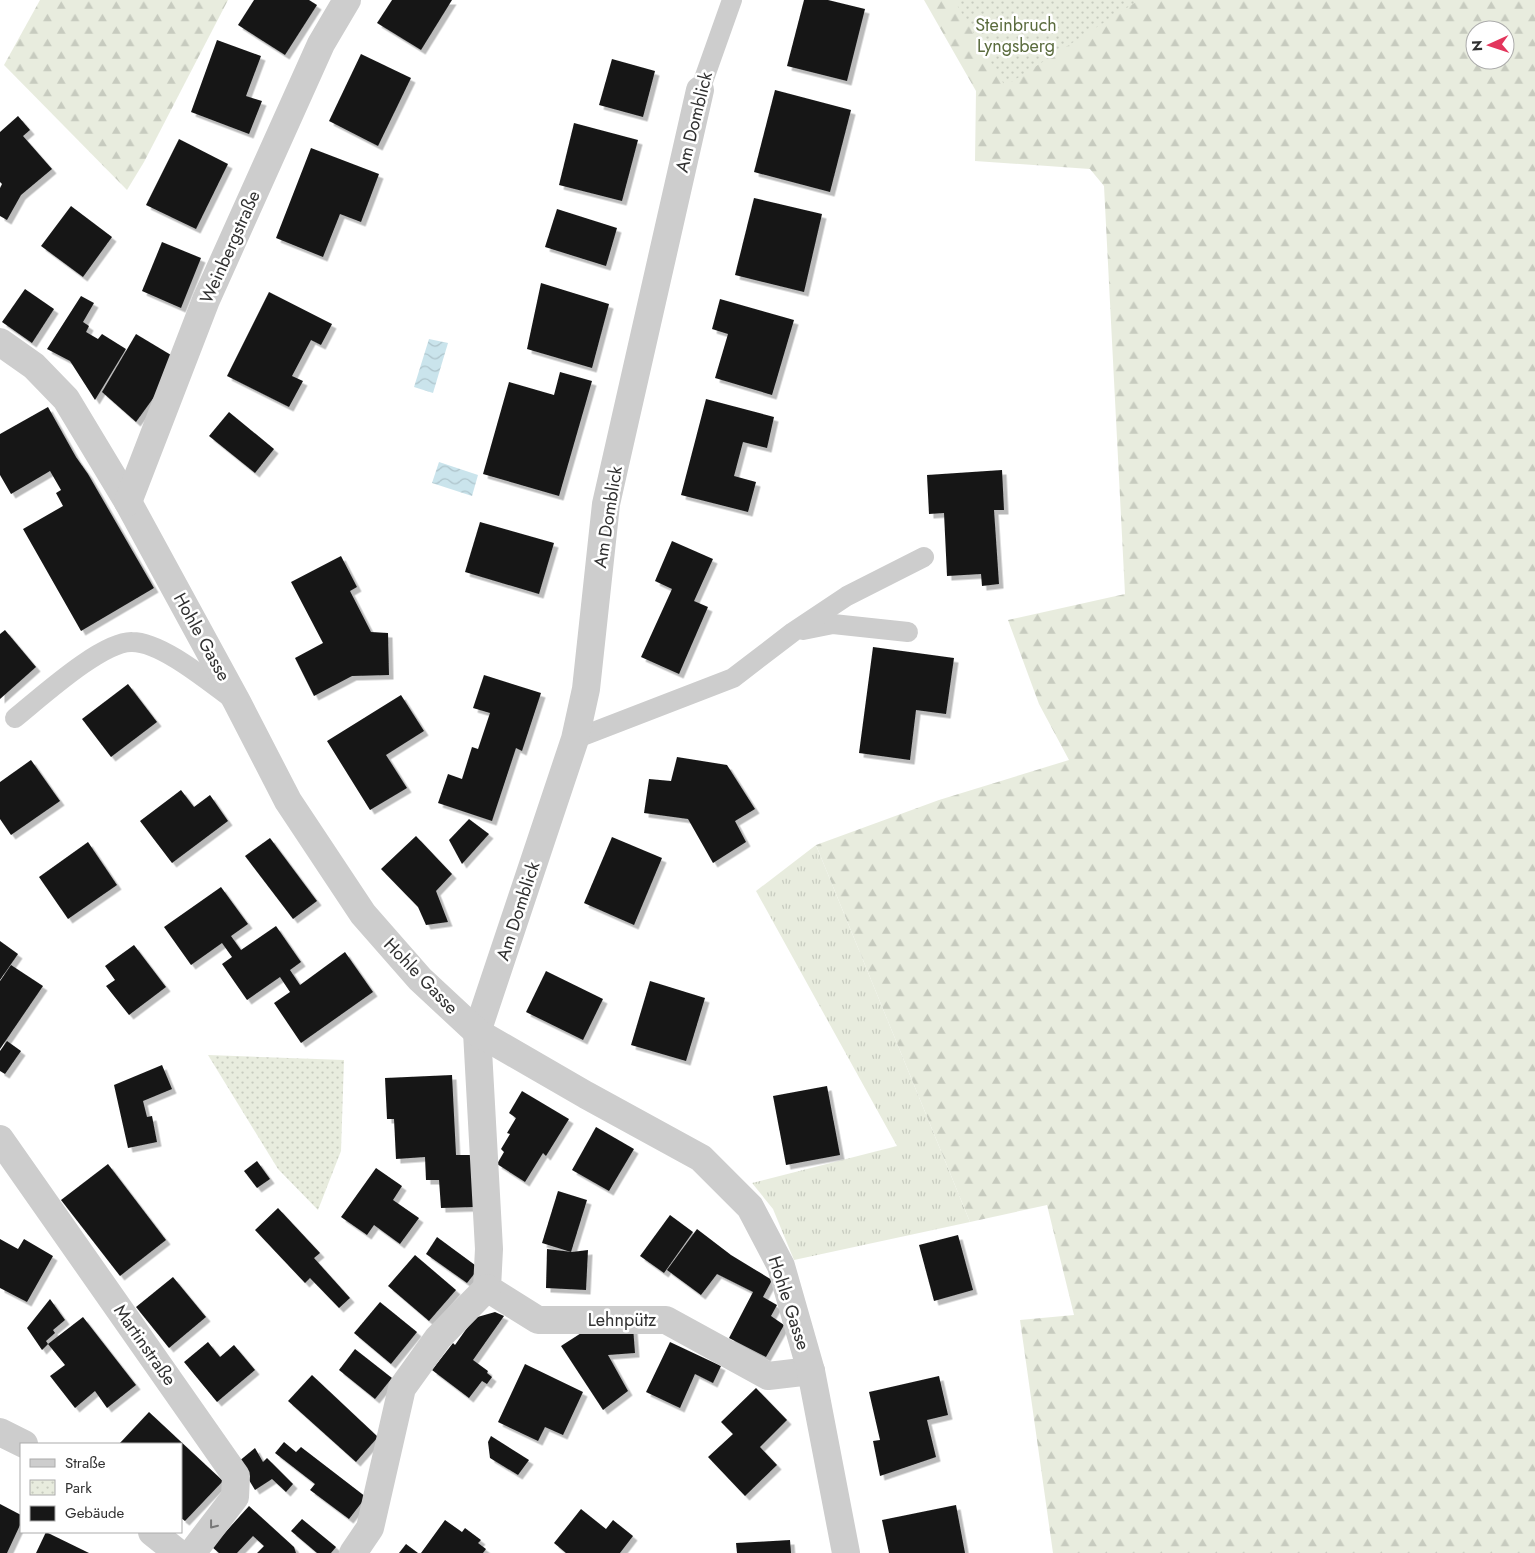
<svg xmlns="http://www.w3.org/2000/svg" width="1535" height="1553" viewBox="0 0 1535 1553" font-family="Jost,sans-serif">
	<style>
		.grass { fill: url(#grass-tufts) }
		.forest { fill: url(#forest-firs); fill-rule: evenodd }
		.park { fill: url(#park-dots) }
		.water { fill: url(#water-waves) }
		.building { fill: #171717; filter: url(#shadow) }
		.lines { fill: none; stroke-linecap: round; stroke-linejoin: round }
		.lane { stroke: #cdcdcd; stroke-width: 20 }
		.street { stroke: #cdcdcd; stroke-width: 28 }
		.oneway { stroke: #777 }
		.labels { text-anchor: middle; stroke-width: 5; stroke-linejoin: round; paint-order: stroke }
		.park-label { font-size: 18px; fill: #5a6b3d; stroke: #fff }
		.street-label { font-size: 18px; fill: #303030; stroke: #fff }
	</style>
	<defs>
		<pattern id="grass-tufts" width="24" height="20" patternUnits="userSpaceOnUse" patternTransform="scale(1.25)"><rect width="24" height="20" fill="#e8ecde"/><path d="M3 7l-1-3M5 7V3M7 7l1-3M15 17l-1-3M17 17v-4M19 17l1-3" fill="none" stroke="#c7cbbf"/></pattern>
		<pattern id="forest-firs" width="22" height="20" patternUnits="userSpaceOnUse" patternTransform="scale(1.25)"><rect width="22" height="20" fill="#e8ecde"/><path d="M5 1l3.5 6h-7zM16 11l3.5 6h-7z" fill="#c7cbbf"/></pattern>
		<pattern id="park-dots" width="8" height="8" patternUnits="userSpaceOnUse" patternTransform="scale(1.25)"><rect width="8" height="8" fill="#e8ecde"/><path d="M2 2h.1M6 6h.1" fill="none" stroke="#c7cbbf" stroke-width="1.8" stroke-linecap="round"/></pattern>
		<pattern id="water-waves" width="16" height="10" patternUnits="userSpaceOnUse" patternTransform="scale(1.25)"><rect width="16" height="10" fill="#cae4ec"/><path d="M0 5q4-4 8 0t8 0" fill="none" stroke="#aec4cb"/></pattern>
		<filter id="shadow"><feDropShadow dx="4.5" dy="4.5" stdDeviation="0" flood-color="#0004"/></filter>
	</defs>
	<rect width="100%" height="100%" fill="#fff"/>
	<path class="grass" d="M816 845 970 1222 794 1260 773 1209 752 1183 897 1146 756 891Z"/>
	<g class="forest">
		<path d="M40 0H228L144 162 127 190 4 65Z"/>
		<path d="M924 0H1535V1553H1053L1020 1320 1074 1315 1047 1205 970 1222 816 845 939 800 1069 760 1039 704 1008 620 1125 594 1104 186 1090 169 975 161 976 91ZM1475 30H1505V60H1475Z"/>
	</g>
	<g class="park">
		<path d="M954 0H1139L1005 86Z"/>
		<path d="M208 1055 344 1060 341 1151 318 1210 278 1169Z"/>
	</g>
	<g class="water">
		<path d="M429 339 448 343 433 393 414 387Z"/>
		<path d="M439 462 478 475 472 496 432 483Z"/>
	</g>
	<g class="building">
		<path d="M254 0H309L317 5 285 55 238 25Z"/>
		<path d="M392 0H452L421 50 377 23Z"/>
		<path d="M804 0H828L865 9 847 81 787 66Z"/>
		<path d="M217 40 261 56 246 96 262 101 249 134 191 112Z"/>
		<path d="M361 54 411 78 378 146 329 121Z"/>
		<path d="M612 59 655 71 643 117 599 105Z"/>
		<path d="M775 90 851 110 830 192 754 172Z"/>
		<path d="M18 116 30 130 23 136 52 169 21 195 7 220 0 216V188L2 184 0 182V132Z"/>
		<path d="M574 123 638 140 622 201 559 185Z"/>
		<path d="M179 139 228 164 196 229 146 205Z"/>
		<path d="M311 148 379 174 361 222 340 214 323 257 276 238Z"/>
		<path d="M754 198 822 214 804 292 735 275Z"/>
		<path d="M71 206 112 237 83 277 41 246Z"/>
		<path d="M557 209 617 228 606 266 545 247Z"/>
		<path d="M162 242 201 258 181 308 142 291Z"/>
		<path d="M541 283 609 304 592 368 527 349Z"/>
		<path d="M25 289 54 309 32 343 2 322Z"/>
		<path d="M269 292 332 324 321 345 311 340 292 376 303 381 289 407 227 376Z"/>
		<path d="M81 296 94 303 83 322 89 326 86 332 98 339 102 334 126 349 95 400 70 361 47 349Z"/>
		<path d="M720 299 794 320 772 395 715 378 728 334 712 329Z"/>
		<path d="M136 334 171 355 157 393 136 422 102 392Z"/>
		<path d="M560 372 592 381 559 496 483 474 509 382 554 395Z"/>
		<path d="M706 399 774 417 767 448 743 442 734 476 756 482 748 512 681 495Z"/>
		<path d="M48 407 76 457 88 474 154 588 81 631 23 529 63 506 56 493 61 490 50 471 11 494 0 475V434Z"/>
		<path d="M229 412 274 449 255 473 209 436Z"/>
		<path d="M1002 470 1004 510H994L999 584 982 586 981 574 947 576 944 513 929 514 927 475Z"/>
		<path d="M480 522 554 543 539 594 465 572Z"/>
		<path d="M672 541 713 559 694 601 708 607 679 674 641 657 672 589 655 581Z"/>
		<path d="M341 556 357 587 350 591 371 632 388 633 389 675 352 676 314 696 295 658 323 643 291 582Z"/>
		<path d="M5 630 36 667 0 699V634Z"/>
		<path d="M873 647 954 658 946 714 916 710 910 760 859 753Z"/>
		<path d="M484 675 541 693 522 751 516 748 492 821 438 803 448 774 462 779 472 747 478 749 490 713 473 708Z"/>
		<path d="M128 684 157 722 111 757 82 719Z"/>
		<path d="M401 695 424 731 386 755 407 788 370 810 327 741Z"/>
		<path d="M677 757 727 765 755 809 735 821 746 842 713 863 688 819 644 813 649 779 671 781Z"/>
		<path d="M31 760 60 801 11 835 0 819V782Z"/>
		<path d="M181 790 194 807 210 795 228 821 172 863 140 821Z"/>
		<path d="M469 819 489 834 462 864 449 840Z"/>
		<path d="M416 836 452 874 436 891 448 922 426 925 418 907 381 869Z"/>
		<path d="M612 837 662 858 634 925 584 903Z"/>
		<path d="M270 838 317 901 293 919 245 856Z"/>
		<path d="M88 842 117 885 68 919 39 877Z"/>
		<path d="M221 887 248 924 231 936 241 950 276 926 301 962 290 970 300 985 345 952 373 992 301 1043 274 1003 290 992 280 977 247 1000 222 964 232 957 222 943 191 965 164 927Z"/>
		<path d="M0 941 18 954 0 980Z"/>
		<path d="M134 945 166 987 129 1015 106 986 115 980 105 966Z"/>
		<path d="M11 965 43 986 0 1049V981Z"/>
		<path d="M546 971 603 999 583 1040 526 1012Z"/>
		<path d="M650 981 705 998 686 1061 631 1045Z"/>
		<path d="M7 1041 21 1051 5 1074 0 1071V1051Z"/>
		<path d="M162 1065 172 1089 143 1101 147 1117 152 1116 157 1142 128 1148 114 1085Z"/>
		<path d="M452 1075 456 1155H471L474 1207 441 1208 439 1180H426L425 1157 396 1159 394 1119H387L385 1078Z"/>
		<path d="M827 1086 840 1155 786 1165 773 1096Z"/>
		<path d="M522 1091 569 1119 546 1156 543 1153 525 1182 497 1164 504 1152 501 1149 510 1134 507 1133 516 1118 509 1113Z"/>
		<path d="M596 1127 634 1149 609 1191 572 1170Z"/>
		<path d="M257 1161 270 1179 257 1188 244 1171Z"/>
		<path d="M108 1164 166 1240 120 1276 61 1200Z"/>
		<path d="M376 1168 402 1186 393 1200 419 1218 400 1244 374 1225 367 1235 341 1217Z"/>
		<path d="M558 1191 587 1200 571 1252 542 1243Z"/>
		<path d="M278 1208 320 1253 314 1258 350 1298 339 1308 310 1278 305 1283 255 1230Z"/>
		<path d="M670 1215 693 1232 664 1273 640 1256Z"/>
		<path d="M697 1229 731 1255 772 1280 763 1297 777 1305 771 1316 784 1325 766 1357 729 1338 753 1292 717 1274 701 1295 667 1270Z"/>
		<path d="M958 1235 973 1290 934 1301 919 1245Z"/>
		<path d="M437 1237 479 1268 467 1283 426 1254Z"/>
		<path d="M0 1239 18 1249 24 1239 53 1256 27 1302 0 1288Z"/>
		<path d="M547 1249 572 1252 588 1250 586 1290 546 1288Z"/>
		<path d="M415 1255 456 1290 429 1321 388 1286Z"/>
		<path d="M173 1277 206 1317 169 1348 136 1307Z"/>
		<path d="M50 1299 65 1320 53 1330 55 1333 46 1341 48 1344 83 1317 136 1385 107 1408 95 1391 75 1408 50 1376 65 1365 48 1344 42 1350 27 1328Z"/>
		<path d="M380 1302 417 1332 391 1364 354 1333Z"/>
		<path d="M495 1312 504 1316 473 1360 488 1371 487 1373 492 1377 487 1384 482 1381 469 1398 432 1370 453 1343 455 1345 474 1318Z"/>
		<path d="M633 1327 635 1353 608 1355 628 1391 603 1410 561 1346 589 1328Z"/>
		<path d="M208 1342 220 1357 234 1345 255 1370 217 1402 184 1362Z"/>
		<path d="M670 1342 721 1366 713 1383 695 1374 680 1408 646 1392Z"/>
		<path d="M355 1349 392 1378 375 1399 339 1370Z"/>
		<path d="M525 1364 583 1392 563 1435 545 1427 538 1441 498 1422Z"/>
		<path d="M312 1375 378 1437 356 1462 288 1401Z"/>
		<path d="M939 1376 948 1415 927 1420 936 1457 880 1476 873 1441 880 1440 869 1392Z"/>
		<path d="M756 1388 787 1420 760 1447 777 1465 745 1496 708 1457 733 1434 721 1422Z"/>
		<path d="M149 1412 223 1481 185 1521 181 1518V1444H119Z"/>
		<path d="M491 1436 529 1460 518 1475 490 1458 488 1442Z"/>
		<path d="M284 1442 296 1452 301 1447 366 1497 349 1519 310 1490 315 1484 275 1453Z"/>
		<path d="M255 1448 263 1462 267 1458 293 1484 286 1492 272 1479 255 1490 238 1462Z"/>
		<path d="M0 1504 21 1515V1523L7 1553H0Z"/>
		<path d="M956 1505 965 1553H889L882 1520Z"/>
		<path d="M249 1506 294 1547 296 1553H257L264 1546 253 1536 237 1553H219L212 1547Z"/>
		<path d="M581 1509 606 1529 613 1520 633 1536 620 1553H566L554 1543Z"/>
		<path d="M302 1519 336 1547 331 1553H317L291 1531Z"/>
		<path d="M445 1520 462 1532 465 1528 481 1540 478 1543 486 1549 483 1553H421Z"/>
		<path d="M46 1532 89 1553H36Z"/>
		<path d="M790 1540 791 1553H737L736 1543Z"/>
		<path d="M406 1544 418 1553H399Z"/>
	</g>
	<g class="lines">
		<g class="lane">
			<path d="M700 90 732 0"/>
			<path d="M803 630 833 624 908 632"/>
			<path d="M15 718C40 698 102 641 132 642 162 642 209 682 234 700"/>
			<path d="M575 739 733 678 793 632 847 596 924 557"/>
		</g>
		<g class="street">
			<path d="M700 90 606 504 586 689 575 739 477 1032 489 1249 487 1288 538 1320H666L768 1376 811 1371"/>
			<path d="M0 342 34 366 66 399 128 502 237 702 288 801 363 914 420 979 477 1032 586 1095 701 1158 750 1207 781 1266 811 1371 846 1553"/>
			<path d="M128 502 206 300 321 44 347 0"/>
			<path d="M0 1139 236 1476 235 1497 192 1553"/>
			<path d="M0 1432 24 1444"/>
			<path d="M152 1532 178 1553"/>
			<path d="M353 1553 370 1528 402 1388 438 1338 487 1288"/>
		</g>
	</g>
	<defs><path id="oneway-chevron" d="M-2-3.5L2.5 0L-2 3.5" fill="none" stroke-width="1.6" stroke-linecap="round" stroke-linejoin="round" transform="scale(1.25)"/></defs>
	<use class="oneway" href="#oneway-chevron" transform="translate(213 1525) rotate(128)"/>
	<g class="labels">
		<g class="park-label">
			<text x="1016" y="31">Steinbruch<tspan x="1016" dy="21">Lyngsberg</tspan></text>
		</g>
		<g class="street-label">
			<text transform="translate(694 122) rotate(-76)" y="6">Am Domblick</text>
			<text transform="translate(230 247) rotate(-66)" y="6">Weinbergstraße</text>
			<text transform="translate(608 517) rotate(-81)" y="6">Am Domblick</text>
			<text transform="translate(202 637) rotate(61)" y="6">Hohle Gasse</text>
			<text transform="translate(518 911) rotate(-72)" y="6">Am Domblick</text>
			<text transform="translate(421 976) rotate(46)" y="6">Hohle Gasse</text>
			<text transform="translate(789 1303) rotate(72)" y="6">Hohle Gasse</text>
			<text x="622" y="1326">Lehnpütz</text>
			<text transform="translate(145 1345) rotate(55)" y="6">Martinstraße</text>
		</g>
	</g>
	<rect x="20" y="1443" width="162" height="90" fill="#ffffff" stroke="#acacac"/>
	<rect x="30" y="1459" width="25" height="8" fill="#cdcdcd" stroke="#acacac"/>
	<text x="65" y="1468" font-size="15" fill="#303030">Straße</text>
	<rect x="30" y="1480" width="25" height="15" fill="url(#park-dots)" stroke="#acacac"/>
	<text x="65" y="1493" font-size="15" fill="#303030">Park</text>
	<rect x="30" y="1506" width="25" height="15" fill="#171717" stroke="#acacac"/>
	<text x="65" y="1518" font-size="15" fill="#303030">Gebäude</text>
	<g transform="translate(1490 45) rotate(267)"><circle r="24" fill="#ffffff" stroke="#acacac"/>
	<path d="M0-4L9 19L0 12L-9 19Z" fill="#e3355c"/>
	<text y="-8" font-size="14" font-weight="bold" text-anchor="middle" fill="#303030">N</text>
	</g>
</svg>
